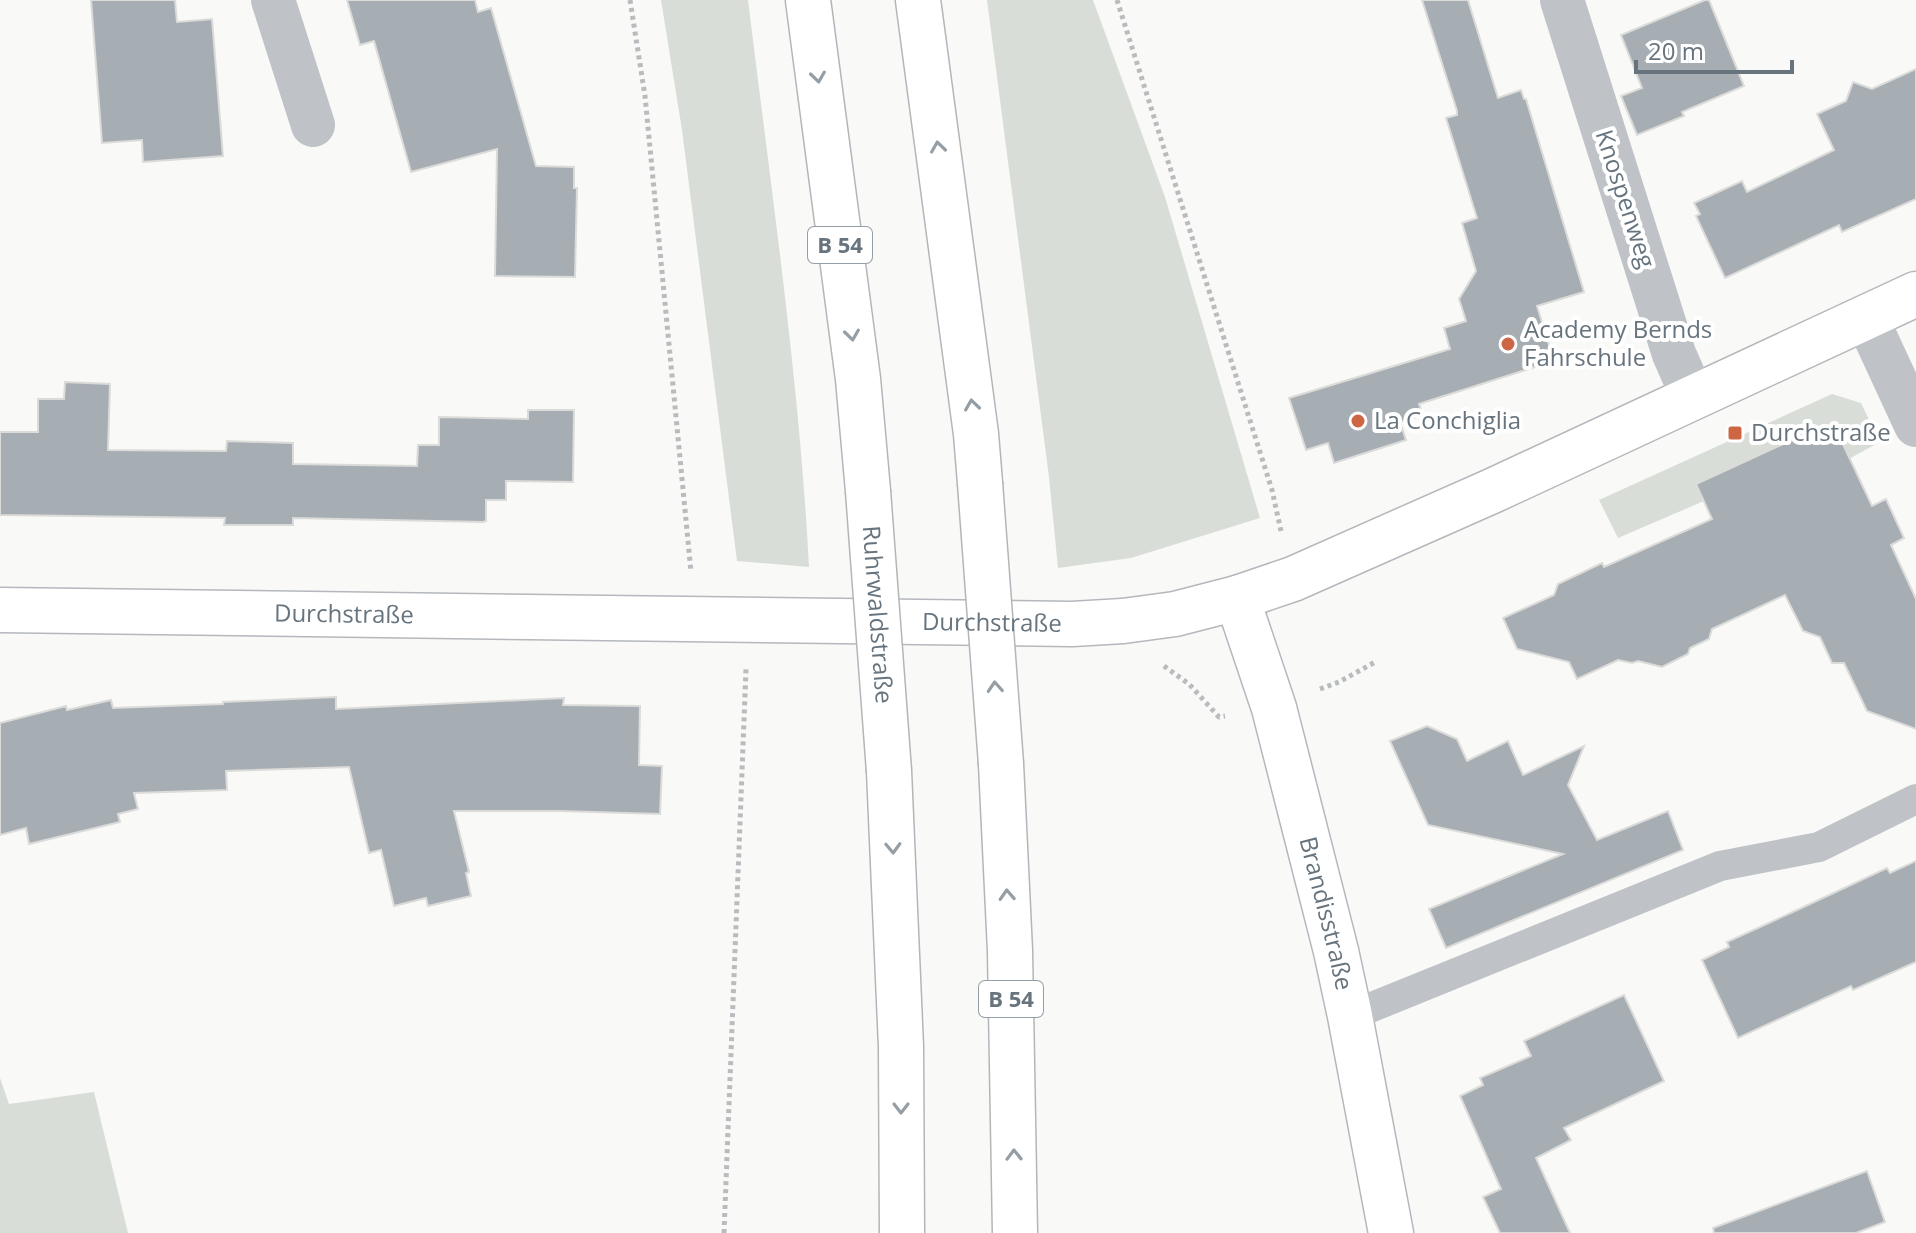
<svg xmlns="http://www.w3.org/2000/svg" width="1916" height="1233" viewBox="0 0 1916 1233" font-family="'Open Sans',sans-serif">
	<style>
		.green { fill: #d9ddd7 }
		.building { fill: #a7aeb3; stroke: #dbdbd9; stroke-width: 2 }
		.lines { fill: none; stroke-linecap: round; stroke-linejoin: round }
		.secondary-casing { stroke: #b4b8bc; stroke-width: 47 }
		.highway-casing { stroke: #b3b6b9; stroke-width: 47 }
		.path { stroke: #b9bcbe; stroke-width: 5; stroke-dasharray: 4 4; stroke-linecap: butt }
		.lane { stroke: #bfc2c6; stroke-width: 30 }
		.street { stroke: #bfc2c6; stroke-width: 44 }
		.secondary { stroke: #fff; stroke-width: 44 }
		.highway { stroke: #fff; stroke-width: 44 }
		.highway-bridge-casing { stroke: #b3b6b9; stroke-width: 47; stroke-linecap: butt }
		.highway-bridge { stroke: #fff; stroke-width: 44 }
		.oneway { stroke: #959ea5 }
		.poi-dot { fill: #cd6743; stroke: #fff; stroke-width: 3 }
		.labels { text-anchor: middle; stroke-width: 8; stroke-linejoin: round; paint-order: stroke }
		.shield { fill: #fff; stroke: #959ea5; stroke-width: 2 }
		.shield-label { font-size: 22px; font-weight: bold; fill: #67747e }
		.street-label { font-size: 24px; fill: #67747e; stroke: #fff }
		.poi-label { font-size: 24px; fill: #67747e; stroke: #fff; text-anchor: start }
	</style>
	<rect width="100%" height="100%" fill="#f9f9f7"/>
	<g class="green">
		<path d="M661 0H748C771 189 799 377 809 567L737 561 682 130Z"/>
		<path d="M987 0H1093L1165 197 1260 518 1131 558 1058 568 1049 477Z"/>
		<path d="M1832 394 1861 403 1880 442 1836 466 1817 428 1697 484 1704 501 1618 538 1599 500Z"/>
		<path d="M0 1078 9 1104 94 1092 128 1233H0Z"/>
	</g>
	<g class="building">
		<path d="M91 0H175L177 22 212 19 223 156 143 162 142 140 102 143Z"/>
		<path d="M347 0H475L478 12 491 8 536 166 574 167V188H577L575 277 495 276 497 149 411 172 374 41 360 45Z"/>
		<path d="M1422 0H1468L1498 98 1521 90 1524 99H1526L1584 292 1537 306 1554 361 1419 404 1423 415 1400 422 1406 440 1334 463 1328 443 1306 450 1289 398 1450 349 1444 328 1466 321 1459 299 1476 271 1462 223 1477 218 1446 118 1457 115V111Z"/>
		<path d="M1705 0H1709L1744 86 1682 112 1684 116 1637 135 1621 96 1642 88 1621 35Z"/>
		<path d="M1916 69V199L1842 232 1839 225 1725 278 1696 216 1700 214 1694 203 1742 181 1747 192 1834 150 1817 114 1846 101 1853 82 1872 89Z"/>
		<path d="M65 382 110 384 108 450 226 451 227 441 293 443V464L417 466 418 445H439V417L528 419V410H574L573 482 506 481V500H486V521L483 522 293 518V525H224L225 518 0 515V432H38V399H64Z"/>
		<path d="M1834 425 1872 506 1886 499 1904 538 1891 545 1916 599V729L1867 711 1844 663H1832L1820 637 1803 631 1785 595 1712 629 1709 639 1690 648 1688 654 1662 667 1638 661 1632 663 1618 660 1577 679 1569 662 1517 649 1503 618 1554 595 1558 584 1602 563 1604 567 1712 519 1696 484 1818 428 1820 432Z"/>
		<path d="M336 697V709L564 698 563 705 640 706 639 765 662 766 660 814 560 811H454L469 872 466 873 471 896 428 906 426 898 394 906 381 850 369 853 349 767 226 771 227 790 134 793 138 809 118 814 120 822 29 844 26 828 0 835V723L66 706 67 710 111 700 113 708 223 704V702Z"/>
		<path d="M1427 726 1457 739 1467 761 1508 741 1523 775 1584 746 1568 785 1597 840 1668 811 1683 850 1446 948 1429 909 1563 854 1428 825 1390 741Z"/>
		<path d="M1916 861V962L1853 990 1851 986 1738 1038 1702 960 1729 947 1727 942 1795 911 1887 868 1890 873Z"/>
		<path d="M1624 995 1664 1081 1564 1128 1571 1140 1536 1158 1570 1233H1500L1483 1197 1501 1189 1460 1096 1483 1085 1480 1078 1531 1056 1524 1041Z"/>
		<path d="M1867 1171 1885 1222 1856 1233H1714L1713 1228Z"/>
	</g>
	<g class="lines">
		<defs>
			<g id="secondary">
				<path id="s1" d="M1237 598 1274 708 1336 951 1350 1016 1391 1233"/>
				<path id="s2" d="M0 610 1072 624 1123 621 1175 614 1237 598 1293 579 1492 491 1916 294"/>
			</g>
			<g id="highway">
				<path d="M808 0 858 379 868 491"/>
				<path d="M918 0 976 434 980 483"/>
				<path d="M1001 764 1010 951 1015 1233"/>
				<path d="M889 771 901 1047 902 1233"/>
			</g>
		</defs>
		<use href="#secondary" class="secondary-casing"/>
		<use href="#highway" class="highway-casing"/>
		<g class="path">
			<path d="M630 0 645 96 691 572"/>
			<path d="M1117 0 1272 490 1281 531"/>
			<path d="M1164 666 1189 684 1219 717 1225 716"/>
			<path d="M1320 689 1339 682 1377 661"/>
			<path d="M724 1233 746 669"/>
		</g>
		<path class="lane" d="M1350 1016 1720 866 1819 847 1916 799"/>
		<g class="street">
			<path d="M273 0 313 125"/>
			<path d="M1562 0 1674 354 1693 397"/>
			<path d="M1866 317 1916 425"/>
		</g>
		<use href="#secondary" class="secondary"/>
		<use href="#highway" class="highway"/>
		<defs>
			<g id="highway-bridge">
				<path d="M980 483 1001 764"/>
				<path id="s3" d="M868 491 889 771"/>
			</g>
		</defs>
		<use href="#highway-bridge" class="highway-bridge-casing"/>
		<use href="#highway-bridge" class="highway-bridge"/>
	</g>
	<defs><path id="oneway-chevron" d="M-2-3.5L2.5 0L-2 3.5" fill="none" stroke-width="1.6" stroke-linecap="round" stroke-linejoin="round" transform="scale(2)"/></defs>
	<g class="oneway">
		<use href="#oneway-chevron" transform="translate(818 77) rotate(82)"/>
		<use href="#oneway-chevron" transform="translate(938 147) rotate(-98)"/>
		<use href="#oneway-chevron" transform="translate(852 335) rotate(82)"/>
		<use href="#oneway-chevron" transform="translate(972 405) rotate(-98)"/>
		<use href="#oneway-chevron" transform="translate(995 687) rotate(-94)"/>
		<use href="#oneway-chevron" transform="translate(893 848) rotate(88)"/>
		<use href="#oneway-chevron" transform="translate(1007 895) rotate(-93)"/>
		<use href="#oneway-chevron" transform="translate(901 1108) rotate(90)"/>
		<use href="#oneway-chevron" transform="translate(1014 1155) rotate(-91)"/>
	</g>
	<g class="poi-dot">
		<circle cx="1508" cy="344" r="8"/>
		<circle cx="1358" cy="421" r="8"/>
		<rect x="1727" y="425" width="16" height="16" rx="4"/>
	</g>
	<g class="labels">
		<g class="shield">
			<rect x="808" y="227" width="64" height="36" rx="6"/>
			<rect x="979" y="981" width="64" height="36" rx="6"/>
		</g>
		<g class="shield-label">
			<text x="840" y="253">B 54</text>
			<text x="1011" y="1007">B 54</text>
		</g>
		<g class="street-label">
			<text transform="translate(1625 199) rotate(72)" y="8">Knospenweg</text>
			<text dy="8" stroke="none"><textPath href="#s2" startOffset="344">Durchstraße</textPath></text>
			<text dy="8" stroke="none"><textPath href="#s3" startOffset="124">Ruhrwaldstraße</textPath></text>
			<text dy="8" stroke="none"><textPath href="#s2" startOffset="992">Durchstraße</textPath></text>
			<text dy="8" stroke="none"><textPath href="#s1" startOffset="328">Brandisstraße</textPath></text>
		</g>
		<g class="poi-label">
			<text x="1524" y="338">Academy Bernds<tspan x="1524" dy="28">Fahrschule</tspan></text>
			<text x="1374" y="429">La Conchiglia</text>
			<text x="1751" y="441">Durchstraße</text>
		</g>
	</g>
	<path d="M1636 60v12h156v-12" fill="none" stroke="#67747e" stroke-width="4"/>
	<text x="1648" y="60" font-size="24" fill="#67747e" stroke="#ffffff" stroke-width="6" paint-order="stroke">20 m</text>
</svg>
